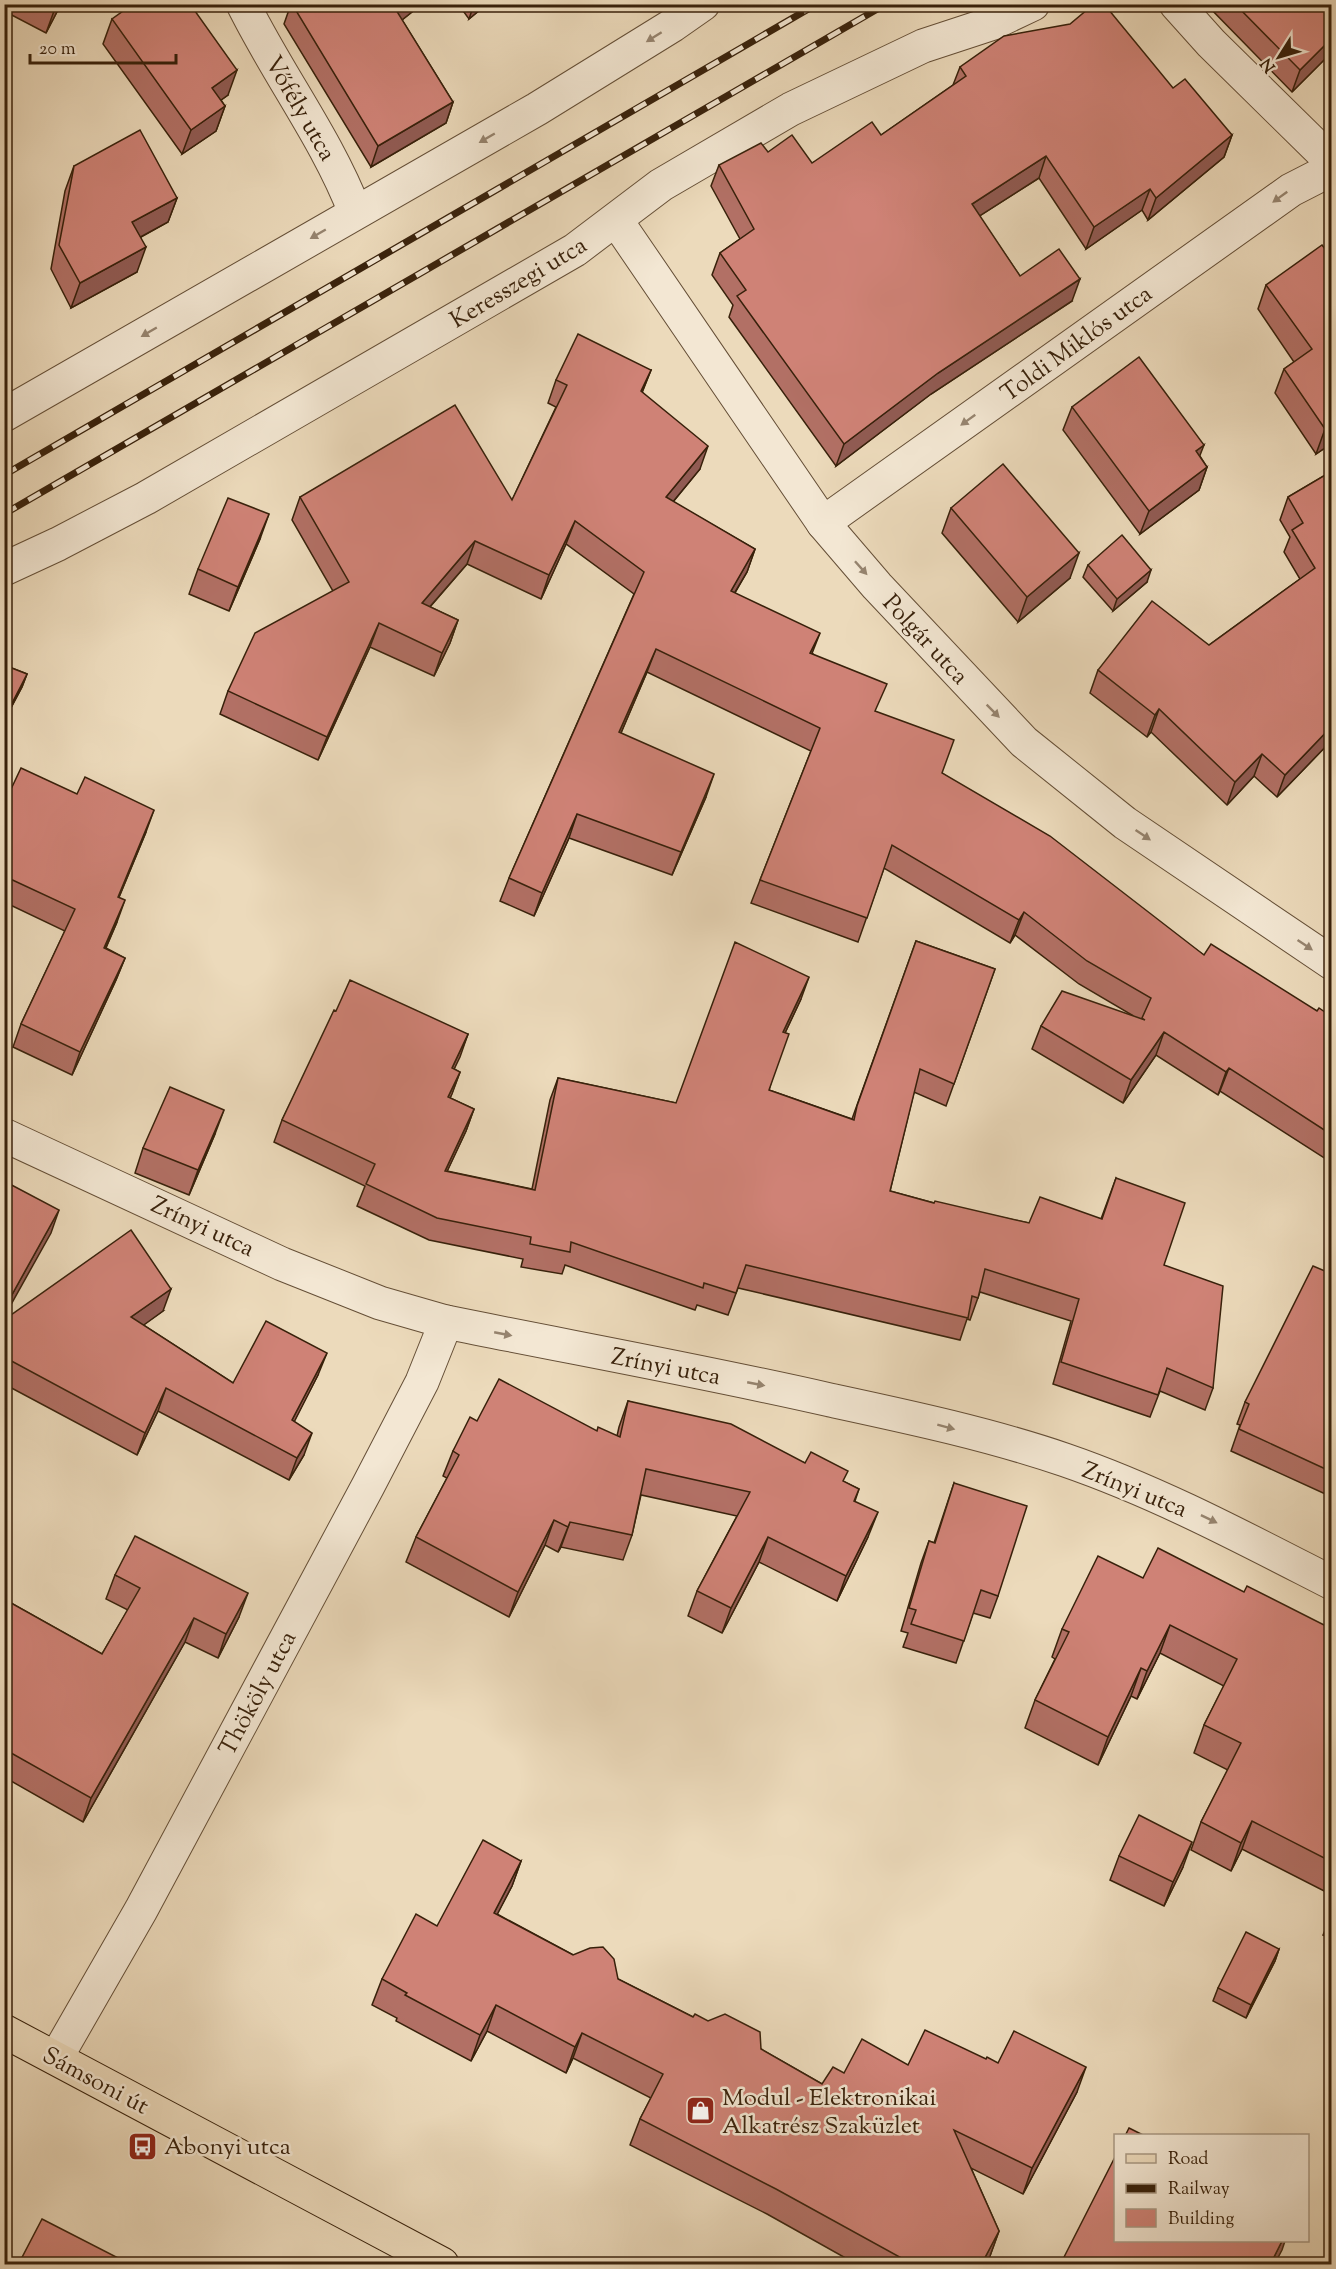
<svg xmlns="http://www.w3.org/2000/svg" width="1336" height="2269" viewBox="0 0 1336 2269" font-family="'Sorts Mill Goudy',serif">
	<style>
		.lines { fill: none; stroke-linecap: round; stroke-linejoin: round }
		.minor-casing { stroke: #654f37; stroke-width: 35 }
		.primary-casing { stroke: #38210b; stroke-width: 35 }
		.minor { stroke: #f3e7d3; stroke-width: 33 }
		.primary { stroke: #ecdabb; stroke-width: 33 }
		.rail-casing { stroke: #38210b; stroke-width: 7 }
		.rail { stroke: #f3e7d3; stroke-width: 4.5; stroke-dasharray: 14; stroke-linecap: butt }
		.wall { fill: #b27065; stroke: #38210b; stroke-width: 1.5 }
		.shaded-wall { fill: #915b53; stroke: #38210b; stroke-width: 1.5 }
		.building { fill: #cf8276; stroke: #38210b; stroke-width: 1.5 }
		.oneway { fill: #96846f }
		.labels { text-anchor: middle; stroke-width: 5; stroke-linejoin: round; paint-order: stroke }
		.street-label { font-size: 24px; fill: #38210b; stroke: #f3e7d3 }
		.poi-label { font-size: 24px; fill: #38210b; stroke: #f3e7d3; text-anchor: start }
	</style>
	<rect width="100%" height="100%" fill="#ecdabb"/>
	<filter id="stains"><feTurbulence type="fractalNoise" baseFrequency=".00333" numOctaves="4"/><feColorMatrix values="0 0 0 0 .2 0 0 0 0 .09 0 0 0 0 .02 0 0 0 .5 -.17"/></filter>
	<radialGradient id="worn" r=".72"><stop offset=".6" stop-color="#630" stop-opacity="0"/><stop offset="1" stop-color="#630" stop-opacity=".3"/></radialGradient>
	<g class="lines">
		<defs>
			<g id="minor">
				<path d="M243 4C278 75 327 139 355 212"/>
				<path d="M1176 4 1211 43 1332 162"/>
				<path d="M616 220 823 523 877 586 1024 742 1125 823 1332 963"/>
				<path d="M4 415 537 109 673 25 703 4"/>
				<path d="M823 523 1291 190 1332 169"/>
				<path d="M4 569 58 544 146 498 575 250 661 185 791 109 923 46 993 23 1033 4"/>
				<path d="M4 1135 282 1264 380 1303 446 1322C574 1348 703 1371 830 1400 909 1417 989 1434 1065 1460 1158 1492 1244 1538 1332 1583"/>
				<path d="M56 2058 141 1910 368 1486 422 1382 446 1322"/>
			</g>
			<path id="primary" d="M4 2031 442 2264"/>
		</defs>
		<use href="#minor" class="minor-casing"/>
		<use href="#primary" class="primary-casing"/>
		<use href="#minor" class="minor"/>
		<use href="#primary" class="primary"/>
		<defs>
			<g id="rail">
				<path d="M4 475 817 4"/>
				<path d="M4 514 886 4"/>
			</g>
		</defs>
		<use href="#rail" class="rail-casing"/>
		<use href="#rail" class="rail"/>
	</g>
	<g class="wall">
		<path d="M4 4H61L46 33 4 11Z"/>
		<path d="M291 4H422L402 20 453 102 446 123 371 167 284 24Z"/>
		<path d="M458 4H487L469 19Z"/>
		<path d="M1209 4H1332V52L1292 92 1208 6Z"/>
		<path d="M112 19 228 95 221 100 225 106 216 131 182 154 103 44Z"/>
		<path d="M960 67 1173 88 1232 135 1224 157 1148 220 1142 210 1086 249 1039 178 979 216 1020 276 1072 301 931 394 836 466 729 317 733 305 712 275 720 253 740 239 711 186 719 165 812 163 881 135 953 85Z"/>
		<path d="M74 166 177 198 168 222 141 237 137 272 71 308 51 269 65 191Z"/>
		<path d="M1332 258V443L1316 454 1275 393 1284 369 1294 362 1258 309 1266 285Z"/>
		<path d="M651 370 642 392 700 469 673 502 755 549 747 572 735 593 812 653 942 773 1204 955 1317 1011 1332 1017V1163L1220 1091 1218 1095 1156 1055 1123 1103 1032 1049 1041 1026 1132 1015 1079 984 1015 935 1010 943 884 868 858 942 751 903 811 751 647 672 621 733 706 797 672 875 569 838 534 916 500 901 509 878 634 594 566 544 541 599 467 564 430 607 458 620 450 643 434 676 370 647 318 760 220 714 228 691 333 591 292 520 300 497 512 500 556 407 548 403 556 380Z"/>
		<path d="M1072 407 1200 456 1207 467 1199 490 1140 534 1063 430Z"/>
		<path d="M1332 471V740L1277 797 1254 776 1227 805 1151 732 1147 737 1090 693 1098 670 1209 645 1300 579 1284 552 1290 537 1280 520 1288 497Z"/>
		<path d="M951 508 1070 578 1018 622 942 533Z"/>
		<path d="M260 539 229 611 189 594 198 569Z"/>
		<path d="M1088 565 1147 582 1113 611 1083 577Z"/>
		<path d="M4 665 27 674 22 687 4 721Z"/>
		<path d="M4 804 146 832 119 897 117 922 106 948 125 958 116 980 72 1075 13 1047 21 1024 65 931 4 902Z"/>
		<path d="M916 941 995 969 946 1106 914 1092 890 1191 934 1203 1029 1223 1101 1219 1116 1178 1164 1265 1213 1388 1205 1410 1160 1391 1150 1417 1053 1384 1071 1321 980 1292 970 1320 967 1319 960 1340 738 1288 728 1315 697 1305 695 1310 565 1265 562 1274 521 1267 523 1259 429 1240 357 1206 365 1186 274 1142 282 1120 336 1011 468 1034 454 1069 460 1072 450 1098 474 1109 466 1131 447 1171 532 1189 550 1100 558 1078 676 1103 801 999 785 1033 769 1090 852 1119Z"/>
		<path d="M215 1134 189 1195 135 1173 143 1148Z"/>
		<path d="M1332 1274V1497L1231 1451 1240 1425 1237 1424 1245 1402Z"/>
		<path d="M163 1311 143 1325 233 1383 318 1375 294 1421 304 1455 289 1480 158 1411 137 1455 4 1384V1320Z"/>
		<path d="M628 1401 805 1463 859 1489 855 1501 868 1537 837 1601 759 1562 722 1633 688 1616 697 1591 737 1516 641 1495 632 1535 623 1560 561 1547 558 1552 545 1545 509 1617 406 1562 416 1537 447 1478 443 1476 453 1451 477 1421 597 1431 617 1436 619 1427Z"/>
		<path d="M954 1483 998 1596 990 1618 973 1613 956 1663 903 1647 908 1633 901 1631 921 1563 929 1541 934 1543Z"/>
		<path d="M115 1575 239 1617 218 1658 185 1642 83 1822 4 1777V1599L102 1654 128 1610 106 1599Z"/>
		<path d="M1143 1578 1244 1592 1332 1629V1895L1242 1849 1231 1871 1191 1850 1201 1822 1228 1770 1194 1753 1204 1725 1224 1686 1160 1653 1137 1699 1131 1696 1098 1765 1025 1728 1035 1700 1055 1659 1052 1657 1062 1629Z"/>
		<path d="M1119 1856 1183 1867 1164 1906 1110 1880Z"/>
		<path d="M521 1861 512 1886 497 1914 618 1979 693 2017 761 2049 822 2084 844 2073 908 2065 986 2059 1077 2092 1023 2194 971 2168 999 2231 990 2256 985 2265H858L767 2214 630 2145 640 2119 651 2098 573 2058 566 2073 487 2031 471 2061 396 2021 397 2018 372 2005 382 1979 437 1926Z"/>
		<path d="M1332 1914V1939L1323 1935Z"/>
		<path d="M1279 1949 1275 1961 1246 2018 1213 2001 1218 1988Z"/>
	</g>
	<g class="shaded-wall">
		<path d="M58 4H61L46 33 54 11Z"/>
		<path d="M403 4H422L388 31 396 10Z"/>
		<path d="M474 4H487L469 19Z"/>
		<path d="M1332 38V52L1292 92 1300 70Z"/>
		<path d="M237 70 228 95 203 113 212 88Z"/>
		<path d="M453 102 446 123 371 167 378 146Z"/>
		<path d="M225 106 216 131 182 154 191 130Z"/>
		<path d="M1232 135 1224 157 1148 220 1156 198Z"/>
		<path d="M1046 156 1039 178 964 226 972 204Z"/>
		<path d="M1150 189 1142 210 1086 249 1094 227Z"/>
		<path d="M177 198 168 222 124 246 132 222Z"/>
		<path d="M146 247 137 272 71 308 80 283Z"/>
		<path d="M1080 279 1072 301 931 394 836 466 844 444 938 373Z"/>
		<path d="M651 370 642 393 641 391Z"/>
		<path d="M1332 425V443L1316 454 1325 429Z"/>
		<path d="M1204 445 1195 468 1196 451Z"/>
		<path d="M708 446 700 469 657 521 666 497Z"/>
		<path d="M1207 467 1199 490 1140 534 1149 511Z"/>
		<path d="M269 514 260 539 229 611 238 587Z"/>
		<path d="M575 521 566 544 541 599 549 575Z"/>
		<path d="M475 541 467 564 413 626 422 603Z"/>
		<path d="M755 549 747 572 722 614 731 591Z"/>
		<path d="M1079 553 1070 578 1018 622 1027 597Z"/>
		<path d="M1151 570 1147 582 1113 611 1117 599Z"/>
		<path d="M458 620 450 643 434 676 442 653Z"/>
		<path d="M379 623 370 647 318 760 327 737Z"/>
		<path d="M820 633 811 656 810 653Z"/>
		<path d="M656 649 647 672 611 756 619 732Z"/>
		<path d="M27 674 22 687 4 721 9 709Z"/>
		<path d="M1159 709 1151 732 1147 737 1155 715Z"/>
		<path d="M1332 726V740L1277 797 1285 775Z"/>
		<path d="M1262 754 1254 776 1227 805 1235 782Z"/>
		<path d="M714 774 706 797 672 875 681 852Z"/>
		<path d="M154 810 146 832 110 919 118 897Z"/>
		<path d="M577 814 569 838 534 916 542 893Z"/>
		<path d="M125 900 117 922 96 970 104 948Z"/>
		<path d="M1024 912 1015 935 1010 943 1019 920Z"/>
		<path d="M125 958 116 980 72 1075 80 1052Z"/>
		<path d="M809 977 801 999 775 1054 783 1032Z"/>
		<path d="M1164 1032 1156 1055 1123 1103 1131 1080Z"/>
		<path d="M468 1034 460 1057 444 1090 452 1068Z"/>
		<path d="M1229 1068 1220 1091 1218 1095 1226 1072Z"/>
		<path d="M460 1072 452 1094 440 1119 448 1097Z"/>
		<path d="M474 1109 466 1131 437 1193 445 1171Z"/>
		<path d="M224 1110 215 1134 189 1195 198 1170Z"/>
		<path d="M59 1210 51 1233 4 1317V1309Z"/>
		<path d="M171 1289 163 1311 123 1340 131 1317Z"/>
		<path d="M327 1353 318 1375 284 1442 292 1420Z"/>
		<path d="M166 1388 158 1411 137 1455 145 1433Z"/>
		<path d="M312 1433 304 1455 289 1480 297 1458Z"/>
		<path d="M878 1512 868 1537 837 1601 846 1576Z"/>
		<path d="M554 1520 545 1545 509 1617 518 1592Z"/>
		<path d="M570 1522 561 1547 558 1552Z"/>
		<path d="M768 1537 759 1562 722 1633 731 1608Z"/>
		<path d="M248 1593 239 1617 218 1658 226 1634Z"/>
		<path d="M194 1618 185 1642 83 1822 91 1798Z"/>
		<path d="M1170 1625 1160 1653 1137 1699 1147 1671Z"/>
		<path d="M1141 1668 1131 1696 1098 1765 1108 1737Z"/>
		<path d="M1252 1821 1242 1849 1231 1871 1241 1843Z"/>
		<path d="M1192 1842 1183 1867 1164 1906 1173 1882Z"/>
		<path d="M521 1861 512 1886 485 1938 494 1913Z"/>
		<path d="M1279 1949 1275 1961 1246 2018 1251 2005Z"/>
		<path d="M496 2005 487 2031 471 2061 480 2035Z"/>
		<path d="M582 2033 573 2058 566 2073 575 2047Z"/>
		<path d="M1086 2067 1077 2092 1023 2194 1032 2168Z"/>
		<path d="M999 2231 990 2256 985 2265H981Z"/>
		<path d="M1282 2241H1285L1282 2250 1274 2265H1270Z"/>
	</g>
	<g class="building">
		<path d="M41 4H58L54 11Z"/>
		<path d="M133 4H190L237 70 212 88 225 106 191 130 112 19Z"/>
		<path d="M292 4H403L396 10 453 102 378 146Z"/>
		<path d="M1094 4H1104L1173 88 1185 79 1232 135 1156 198 1150 189 1094 227 1046 156 972 204 1020 276 1059 249 1080 279 938 373 844 444 737 296 746 290 720 253 754 229 719 165 761 143 768 152 792 135 812 163 872 122 881 135 966 76 960 67 1004 36 1070 24Z"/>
		<path d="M1235 4H1332V38L1300 70Z"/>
		<path d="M140 130 177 198 132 222 146 247 80 283 59 245 74 166Z"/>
		<path d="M1322 245 1332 258V425L1325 429 1284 369 1312 349 1266 285Z"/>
		<path d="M578 334 651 370 641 391 708 446 666 497 755 549 731 591 820 633 810 653 887 684 875 711 954 740 942 773 1050 836 1204 955 1211 944 1317 1011 1319 1008 1332 1017V1135L1229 1068 1226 1072 1164 1032 1131 1080 1041 1026 1062 991 1145 1020 1142 1018 1151 998 1087 961 1024 912 1019 920 892 845 867 918 760 880 820 728 656 649 619 732 714 774 681 852 577 814 542 893 509 878 644 572 575 521 549 575 475 541 422 603 458 620 442 653 379 623 327 737 228 691 255 633 349 582 300 497 455 405 512 500 567 385 556 380Z"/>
		<path d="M1139 357 1204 445 1196 451 1207 467 1149 511 1072 407Z"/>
		<path d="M1003 464 1079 553 1027 597 951 508Z"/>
		<path d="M1332 471V726L1285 775 1262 754 1235 782 1159 709 1155 715 1098 670 1152 601 1209 645 1315 568 1292 530 1303 523 1288 497Z"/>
		<path d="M228 498 269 514 238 587 198 569Z"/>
		<path d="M1122 535 1151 570 1117 599 1088 565Z"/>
		<path d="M4 665 27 674 9 709 4 707Z"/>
		<path d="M21 768 77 794 85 777 154 810 118 897 125 900 104 948 125 958 80 1052 21 1024 75 909 6 877 4 879V804Z"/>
		<path d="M916 941 995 969 954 1084 920 1069 890 1191 934 1203 935 1201 1029 1223 1040 1197 1102 1219 1116 1178 1185 1203 1164 1265 1223 1286 1213 1388 1167 1368 1158 1395 1061 1362 1079 1299 985 1269 978 1298 972 1296 968 1318 746 1265 736 1293 704 1283 703 1288 571 1242 570 1252 530 1244 531 1237 437 1218 366 1184 375 1164 282 1120 334 1010 336 1011 350 980 468 1034 452 1068 460 1072 448 1097 474 1109 445 1171 535 1190 558 1078 676 1103 735 942 809 977 783 1032 789 1034 769 1090 854 1120 857 1106Z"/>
		<path d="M170 1087 224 1110 198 1170 143 1148Z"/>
		<path d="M4 1181 59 1210 4 1309Z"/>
		<path d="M131 1230 171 1289 131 1317 233 1383 266 1321 327 1353 292 1420 312 1433 297 1458 166 1388 145 1433 4 1357V1320Z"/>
		<path d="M1313 1266 1332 1274V1472L1239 1429 1249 1404 1245 1402Z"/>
		<path d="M499 1379 597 1431 598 1427 620 1437 628 1401 731 1424 805 1463 811 1452 848 1471 843 1481 859 1489 854 1501 878 1512 846 1576 768 1537 731 1608 697 1591 750 1492 646 1469 632 1535 570 1522 568 1527 554 1520 518 1592 416 1537 459 1455 453 1451 470 1417 477 1421Z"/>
		<path d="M954 1483 1027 1506 998 1596 981 1590 964 1641 911 1624 916 1610 909 1608 929 1541 935 1543Z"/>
		<path d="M135 1536 248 1593 226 1634 194 1618 91 1798 4 1749V1599L102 1654 140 1588 115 1575Z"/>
		<path d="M1158 1548 1244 1592 1247 1586 1332 1629V1862L1252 1821 1241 1843 1201 1822 1241 1743 1204 1725 1237 1659 1170 1625 1147 1671 1141 1668 1108 1737 1035 1700 1069 1632 1062 1629 1098 1556 1143 1578Z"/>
		<path d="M1139 1815 1192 1842 1173 1882 1119 1856Z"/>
		<path d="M483 1840 521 1861 494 1913 573 1955 590 1948 603 1947 614 1959 618 1979 693 2017 695 2014 708 2021 725 2014 760 2032 761 2049 822 2084 833 2067 844 2073 862 2039 908 2065 925 2030 986 2059 987 2057 998 2063 1014 2031 1086 2067 1032 2168 954 2130 999 2231 981 2265H914L776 2189 640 2119 663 2074 582 2033 575 2047 496 2005 480 2035 405 1995 407 1993 382 1979 416 1914 437 1926Z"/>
		<path d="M1332 1914V1924L1327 1922Z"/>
		<path d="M1246 1932 1279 1949 1251 2005 1218 1988Z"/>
		<path d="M1129 2128 1145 2136H1125Z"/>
		<path d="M1116 2155V2241H1282L1270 2265H1060Z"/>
		<path d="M42 2219 126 2262 124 2265H4V2259L19 2263Z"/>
	</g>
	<defs><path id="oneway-solid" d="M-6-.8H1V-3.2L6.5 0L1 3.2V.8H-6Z" transform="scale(1.5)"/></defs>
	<g class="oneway">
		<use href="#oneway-solid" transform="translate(654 37) rotate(148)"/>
		<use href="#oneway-solid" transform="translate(487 138) rotate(150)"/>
		<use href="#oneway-solid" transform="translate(1280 197) rotate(144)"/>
		<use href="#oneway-solid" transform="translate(318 234) rotate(150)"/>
		<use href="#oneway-solid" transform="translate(149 332) rotate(150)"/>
		<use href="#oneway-solid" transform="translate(968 420) rotate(144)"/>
		<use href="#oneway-solid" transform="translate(861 568) rotate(48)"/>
		<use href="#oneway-solid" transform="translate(993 711) rotate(45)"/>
		<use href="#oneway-solid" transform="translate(1143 835) rotate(34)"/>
		<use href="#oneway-solid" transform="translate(1305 945) rotate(34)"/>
		<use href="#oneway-solid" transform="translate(503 1334) rotate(11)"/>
		<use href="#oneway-solid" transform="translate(756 1384) rotate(11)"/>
		<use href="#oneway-solid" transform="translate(946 1427) rotate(15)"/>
		<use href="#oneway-solid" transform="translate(1209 1519) rotate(26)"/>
	</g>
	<defs>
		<symbol id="shop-square" viewBox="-11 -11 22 22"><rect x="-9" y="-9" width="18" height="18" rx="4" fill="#8f2418" stroke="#f3e7d3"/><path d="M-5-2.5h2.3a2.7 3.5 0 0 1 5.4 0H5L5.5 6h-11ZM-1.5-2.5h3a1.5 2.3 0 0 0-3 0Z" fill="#fff"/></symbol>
		<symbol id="bus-square" viewBox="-11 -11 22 22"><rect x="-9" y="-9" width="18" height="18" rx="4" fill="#8f2418" stroke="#f3e7d3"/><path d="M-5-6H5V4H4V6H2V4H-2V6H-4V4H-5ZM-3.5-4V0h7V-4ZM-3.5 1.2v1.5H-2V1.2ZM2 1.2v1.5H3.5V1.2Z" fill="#fff"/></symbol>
	</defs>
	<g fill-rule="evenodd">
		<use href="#shop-square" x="684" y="2094" width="33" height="33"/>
		<use href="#bus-square" x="126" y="2130" width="33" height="33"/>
	</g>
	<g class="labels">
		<g class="street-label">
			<text transform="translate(301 108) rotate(60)" y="8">Vőfély utca</text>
			<text transform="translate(518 282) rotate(-31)" y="8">Keresszegi utca</text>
			<text transform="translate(1076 343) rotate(-36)" y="8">Toldi Miklós utca</text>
			<text transform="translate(926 639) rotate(47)" y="8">Polgár utca</text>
			<text transform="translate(203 1226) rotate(25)" y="8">Zrínyi utca</text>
			<text transform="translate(666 1366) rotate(11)" y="8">Zrínyi utca</text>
			<text transform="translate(1135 1489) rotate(22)" y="8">Zrínyi utca</text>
			<text transform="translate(257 1693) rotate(-62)" y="8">Thököly utca</text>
			<text transform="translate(96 2080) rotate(28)" y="8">Sámsoni út</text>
		</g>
		<g class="poi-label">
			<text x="722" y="2105">Modul - Elektronikai<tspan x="722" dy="28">Alkatrész Szaküzlet</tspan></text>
			<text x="164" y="2154">Abonyi utca</text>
		</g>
	</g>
	<rect width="1336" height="2269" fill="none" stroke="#ecdabb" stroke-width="24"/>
	<rect x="6" y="6" width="1324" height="2257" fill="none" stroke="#38210b" stroke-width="3"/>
	<rect x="12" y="12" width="1312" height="2245" fill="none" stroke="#38210b" stroke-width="1.5"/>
	<rect x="1114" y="2134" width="195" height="108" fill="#f3e7d3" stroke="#a89883" stroke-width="1.5"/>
	<rect x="1126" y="2154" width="30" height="9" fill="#ecdabb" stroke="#a89883" stroke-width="1.5"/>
	<text x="1168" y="2164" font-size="18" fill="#38210b">Road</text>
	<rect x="1126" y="2184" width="30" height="9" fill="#38210b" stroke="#a89883" stroke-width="1.5"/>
	<text x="1168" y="2194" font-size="18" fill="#38210b">Railway</text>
	<rect x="1126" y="2209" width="30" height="18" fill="#cf8276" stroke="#a89883" stroke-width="1.5"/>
	<text x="1168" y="2224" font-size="18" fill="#38210b">Building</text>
	<g transform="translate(1279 57) rotate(233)" stroke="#f3e7d3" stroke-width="4.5" paint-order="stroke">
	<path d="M0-4.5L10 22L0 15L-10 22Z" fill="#38210b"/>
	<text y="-9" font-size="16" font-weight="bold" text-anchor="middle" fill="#38210b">N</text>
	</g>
	<path d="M30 54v9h146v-9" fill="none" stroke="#38210b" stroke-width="3"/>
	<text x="39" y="54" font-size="18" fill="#38210b" stroke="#f3e7d3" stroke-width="4.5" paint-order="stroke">20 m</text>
	<rect width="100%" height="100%" filter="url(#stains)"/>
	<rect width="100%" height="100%" fill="url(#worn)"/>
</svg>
